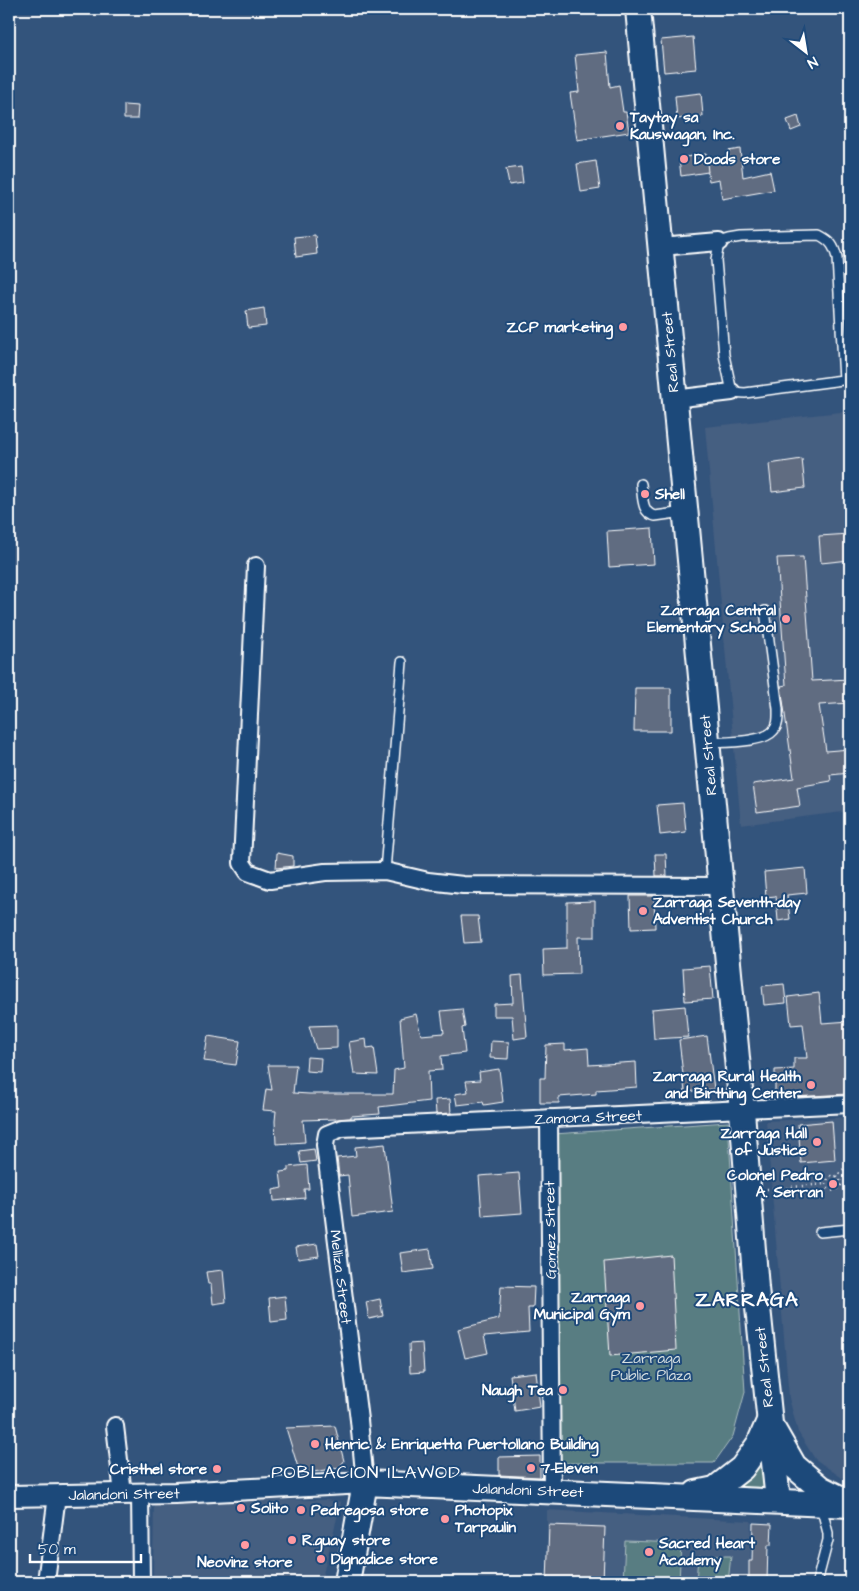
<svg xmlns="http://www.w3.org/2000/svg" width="859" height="1591" viewBox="0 0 859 1591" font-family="'Architects Daughter',sans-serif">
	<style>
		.built { fill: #455e81 }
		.green { fill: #587d82; stroke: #acbec0 }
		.building { fill: #616c81; stroke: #fff }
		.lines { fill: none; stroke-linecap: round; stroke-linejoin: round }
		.service-casing { stroke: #fff; stroke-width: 12 }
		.minor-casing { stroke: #fff; stroke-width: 20 }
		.tertiary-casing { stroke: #fff; stroke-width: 24 }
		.secondary-casing { stroke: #fff; stroke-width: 28 }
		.path { stroke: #fff; stroke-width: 2.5; stroke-dasharray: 1 4; stroke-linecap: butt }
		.service { stroke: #1f4a7a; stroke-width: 9 }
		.minor { stroke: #1f4a7a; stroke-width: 16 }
		.tertiary { stroke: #1f4a7a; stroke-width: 20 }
		.secondary { stroke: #1f4a7a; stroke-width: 24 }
		.poi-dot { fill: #ff9aa2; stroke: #1f4a7a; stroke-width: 2 }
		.labels { text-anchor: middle; stroke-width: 4; stroke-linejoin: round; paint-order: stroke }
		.poi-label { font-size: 15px; font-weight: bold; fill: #fff; stroke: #1f4a7a; text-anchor: start }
		.street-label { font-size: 15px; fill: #fff; stroke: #1f4a7a }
		.park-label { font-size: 15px; fill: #d5dee0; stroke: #1f4a7a }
		.quarter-label { font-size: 18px; letter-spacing: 1px; fill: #fff; stroke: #1f4a7a }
		.district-label { font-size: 20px; font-weight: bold; letter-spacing: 1px; fill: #fff; stroke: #1f4a7a }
	</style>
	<rect width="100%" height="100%" fill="#33547c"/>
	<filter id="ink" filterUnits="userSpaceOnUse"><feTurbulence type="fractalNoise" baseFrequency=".02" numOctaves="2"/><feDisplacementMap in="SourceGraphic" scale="10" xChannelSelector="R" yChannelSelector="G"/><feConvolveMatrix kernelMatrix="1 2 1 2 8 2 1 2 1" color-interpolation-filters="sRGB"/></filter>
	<g filter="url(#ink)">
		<g class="built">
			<path d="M850 411V811L741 825 705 427Z"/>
			<path d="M850 1117V1480H845L815 1459 798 1432 789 1398 766 1121Z"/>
			<path d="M154 1500H326L341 1502 321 1582H153Z"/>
			<path d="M547 1510 751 1521 750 1582H547Z"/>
		</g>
		<g class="green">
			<path d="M728 1122 745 1392 733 1436 714 1463H560L554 1134Z"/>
			<path d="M763 1464 767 1491 730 1490Z"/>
			<path d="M625 1541 681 1543 679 1582H623Z"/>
			<path d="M698 1556H731L728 1582H696Z"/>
		</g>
		<g class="building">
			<path d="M693 37 696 69 664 72 661 40Z"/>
			<path d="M607 52 610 87 619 85 623 112H626L629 132 577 140 570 93 579 92 575 55Z"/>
			<path d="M701 93 703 116 677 119 675 96Z"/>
			<path d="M124 105 138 106 137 119H124Z"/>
			<path d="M798 116 801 127 791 131 787 120Z"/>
			<path d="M740 149 743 177 770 171 774 190 722 199 719 179 709 181 706 161 729 158 728 151Z"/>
			<path d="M706 154 708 172 681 176 679 158Z"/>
			<path d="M596 161 600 189 581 192 577 164Z"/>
			<path d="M521 167 523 183 509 185 506 169Z"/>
			<path d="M315 235 317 254 296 257 294 237Z"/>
			<path d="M264 308 266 326 248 328 246 311Z"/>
			<path d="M802 459 805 488 772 492 769 464Z"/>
			<path d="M652 528 654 564 609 567 607 531Z"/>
			<path d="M850 534V560L821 563 819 536Z"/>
			<path d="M803 557 812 681 850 679V703L819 705 826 751 850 749V773L830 775 831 781 797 787 800 806 757 812 753 784 794 778 781 686 786 685 777 558Z"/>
			<path d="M635 688H671V731H634Z"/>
			<path d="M683 803 686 832 660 835 657 805Z"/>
			<path d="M277 853 293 856V866L276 868Z"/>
			<path d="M655 854H666L667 876H656Z"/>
			<path d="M805 868 807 893 787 895 790 919 778 921 776 896 766 897 764 872Z"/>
			<path d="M630 896H654L655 928 631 929Z"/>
			<path d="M595 901V937H578L579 974 544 975 543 949 567 948V902Z"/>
			<path d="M461 916H478L481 942 464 943Z"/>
			<path d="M710 966 713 999 685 1001 683 968Z"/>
			<path d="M522 975 527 1037 514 1039 512 1016H494V1004L513 1003 512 976Z"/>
			<path d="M784 984 786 1003 764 1005 762 986Z"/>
			<path d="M819 993 822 1023 850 1021V1074H848V1094L775 1098V1070L794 1069V1058H807L803 1024 791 1025 788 997Z"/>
			<path d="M685 1006 688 1037 654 1039 652 1009Z"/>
			<path d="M462 1009 465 1027 462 1028 465 1053 441 1056 442 1070 428 1071 429 1101 379 1107 380 1114 351 1116V1118L336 1119 303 1120 305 1142 276 1144 275 1121 276 1111 263 1110 266 1089 272 1090 268 1065H296L293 1093 309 1094H393L394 1070 404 1068 400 1018 416 1014 421 1035 444 1033 441 1011Z"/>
			<path d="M337 1025V1048L316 1049 309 1026Z"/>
			<path d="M208 1036 240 1041 236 1065 204 1061Z"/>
			<path d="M707 1036 714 1089 685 1092 679 1040Z"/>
			<path d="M366 1039 367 1048 374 1047 378 1075 354 1074 349 1042Z"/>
			<path d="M491 1041 509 1042 508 1059 490 1058Z"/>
			<path d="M565 1044V1050L588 1048 589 1065 636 1062 637 1087 596 1090V1094L559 1097V1103H540V1078H545L546 1045Z"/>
			<path d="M307 1057 321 1058 320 1072 306 1071Z"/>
			<path d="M499 1069 503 1102 484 1105 483 1102 457 1105 455 1094 468 1092 466 1081 480 1080 479 1072Z"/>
			<path d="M450 1099 451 1113 436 1114 435 1100Z"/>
			<path d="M832 1121 835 1160 801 1163 798 1124Z"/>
			<path d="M385 1144 393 1212 352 1217 348 1175 339 1176 337 1158 356 1156 355 1147Z"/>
			<path d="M314 1149 316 1161 301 1163 299 1151Z"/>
			<path d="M307 1165 309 1189H304L305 1198 274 1201 273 1190 282 1188 280 1172 288 1171V1167Z"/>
			<path d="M519 1173 522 1213 482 1216 479 1176Z"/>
			<path d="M317 1244 319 1256 298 1259 296 1247Z"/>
			<path d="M430 1249 433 1269 403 1273 400 1253Z"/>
			<path d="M671 1255 676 1350 610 1356 604 1262Z"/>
			<path d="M223 1270 226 1302 213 1304 211 1284H208L206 1272Z"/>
			<path d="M501 1286 534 1287 533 1308H528L529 1332 484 1336 488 1353 465 1358 458 1329 499 1319Z"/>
			<path d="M285 1296 287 1320 271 1322 269 1298Z"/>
			<path d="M380 1299 383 1316 369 1319 366 1302Z"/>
			<path d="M422 1343 424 1372 410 1373 409 1344Z"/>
			<path d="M536 1372 540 1407 515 1411 510 1375Z"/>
			<path d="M335 1426 344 1461 339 1468 300 1474 286 1428Z"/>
			<path d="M540 1456V1477L499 1475V1457Z"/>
			<path d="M753 1523 772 1524 771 1545H768L767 1582H749V1561H752Z"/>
			<path d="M549 1525 605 1527 603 1582H547Z"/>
		</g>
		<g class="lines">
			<defs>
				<g id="service">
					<path d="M844 380 837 258C834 246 831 241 819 235L741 237 729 239 719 242 716 260 724 355 732 392 745 393 850 379"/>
					<path d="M641 484C643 496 641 513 655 516L684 512"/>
					<path d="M708 743C723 742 763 743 773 731 779 725 778 717 778 709L765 611"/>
					<path d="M385 871 402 662"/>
					<path d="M820 1232 850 1229"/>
					<path d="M817 1582 828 1540V1533L821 1506"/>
				</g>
				<g id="minor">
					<path d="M661 247 719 242"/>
					<path d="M674 399 732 392"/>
					<path d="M256 566 242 863 248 872 270 880 325 872 385 871 428 881 463 885 720 886"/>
					<path d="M549 1118 552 1491"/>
					<path d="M115 1426 123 1494"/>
					<path d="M365 1483 359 1420 325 1145 327 1134 342 1128 850 1104"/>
					<path d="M140 1493 141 1582"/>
					<path d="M46 1582 57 1495"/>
				</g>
				<path id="tertiary" d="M9 1496 175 1493 365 1483"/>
				<g id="secondary">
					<path d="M638 9 742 1111 756 1288 778 1501"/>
					<path d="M774 1431 794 1466 820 1488 846 1501"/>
					<path d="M696 1493 715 1489 742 1468 759 1444 769 1421"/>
					<path d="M347 1582 365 1483 850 1505"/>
				</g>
			</defs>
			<use href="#service" class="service-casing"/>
			<use href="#minor" class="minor-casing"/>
			<use href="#tertiary" class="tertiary-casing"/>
			<use href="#secondary" class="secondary-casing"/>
			<g class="path">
				<path d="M837 1176 840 1180 841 1185 836 1190C831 1192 827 1189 826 1184L828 1178 831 1176H837L850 1162"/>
				<path d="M767 1189 826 1184"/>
			</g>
			<use href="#service" class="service"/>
			<use href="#minor" class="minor"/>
			<use href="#tertiary" class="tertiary"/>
			<use href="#secondary" class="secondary"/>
		</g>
	</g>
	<g class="poi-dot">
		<circle cx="620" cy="126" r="5"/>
		<circle cx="684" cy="159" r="5"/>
		<circle cx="623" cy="327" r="5"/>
		<circle cx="645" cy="494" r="5"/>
		<circle cx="786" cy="619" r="5"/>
		<circle cx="643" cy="911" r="5"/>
		<circle cx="811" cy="1085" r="5"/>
		<circle cx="817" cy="1142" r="5"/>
		<circle cx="833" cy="1184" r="5"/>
		<circle cx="640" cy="1306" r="5"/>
		<circle cx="563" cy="1390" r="5"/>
		<circle cx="315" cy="1444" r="5"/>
		<circle cx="531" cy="1468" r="5"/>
		<circle cx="217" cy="1469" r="5"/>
		<circle cx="241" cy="1508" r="5"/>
		<circle cx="301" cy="1510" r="5"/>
		<circle cx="445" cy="1519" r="5"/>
		<circle cx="292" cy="1540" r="5"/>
		<circle cx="245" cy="1545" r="5"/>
		<circle cx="649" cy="1552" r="5"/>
		<circle cx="321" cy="1559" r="5"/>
	</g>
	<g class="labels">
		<g class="poi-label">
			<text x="630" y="122">Taytay sa<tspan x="630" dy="17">Kauswagan, Inc.</tspan></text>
			<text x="694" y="164">Doods store</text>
			<text x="613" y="332" text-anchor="end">ZCP marketing</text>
			<text x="655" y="499">Shell</text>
			<text x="776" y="615" text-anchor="end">Zarraga Central<tspan x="776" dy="17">Elementary School</tspan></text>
			<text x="653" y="907">Zarraga Seventh-day<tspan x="653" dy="17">Adventist Church</tspan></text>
			<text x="801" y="1081" text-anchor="end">Zarraga Rural Health<tspan x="801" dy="17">and Birthing Center</tspan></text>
			<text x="807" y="1138" text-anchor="end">Zarraga Hall<tspan x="807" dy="17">of Justice</tspan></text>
			<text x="823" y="1180" text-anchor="end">Colonel Pedro<tspan x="823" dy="17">A. Serran</tspan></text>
			<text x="630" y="1302" text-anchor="end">Zarraga<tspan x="630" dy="17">Municipal Gym</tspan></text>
			<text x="553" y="1395" text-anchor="end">Naugh Tea</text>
			<text x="325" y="1449">Henric &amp; Enriquetta Puertollano Building</text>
			<text x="541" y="1473">7-Eleven</text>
			<text x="207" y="1474" text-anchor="end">Cristhel store</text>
			<text x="251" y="1513">Solito</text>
			<text x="311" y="1515">Pedregosa store</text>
			<text x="455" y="1515">Photopix<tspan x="455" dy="17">Tarpaulin</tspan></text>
			<text x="302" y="1545">R.guay store</text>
			<text x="659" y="1548">Sacred Heart<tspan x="659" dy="17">Academy</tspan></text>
			<text x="331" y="1564">Dignadice store</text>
			<text x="245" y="1567" text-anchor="middle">Neovinz store</text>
		</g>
		<g class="street-label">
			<text transform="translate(670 352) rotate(-95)" y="5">Real Street</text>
			<text transform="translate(708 755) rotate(-95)" y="5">Real Street</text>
			<text transform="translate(588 1117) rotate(-2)" y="5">Zamora Street</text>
			<text transform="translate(550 1230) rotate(-91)" y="5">Gomez Street</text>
			<text transform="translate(341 1277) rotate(83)" y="5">Melliza Street</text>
			<text transform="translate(764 1367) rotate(-96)" y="5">Real Street</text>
			<text transform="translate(528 1490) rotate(2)" y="5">Jalandoni Street</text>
			<text transform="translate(124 1494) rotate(-1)" y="5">Jalandoni Street</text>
		</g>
		<g class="park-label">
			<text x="651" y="1363">Zarraga<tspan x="651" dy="17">Public Plaza</tspan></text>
		</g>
		<g class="quarter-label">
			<text x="366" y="1478">POBLACION ILAWOD</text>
		</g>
		<g class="district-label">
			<text x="747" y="1306">ZARRAGA</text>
		</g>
	</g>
	<rect width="859" height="1591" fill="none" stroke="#1f4a7a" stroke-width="30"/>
	<rect x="15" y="15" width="829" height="1561" fill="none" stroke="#fff" stroke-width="2" filter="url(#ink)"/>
	<g transform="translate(806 52) rotate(149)" stroke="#1f4a7a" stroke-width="4" paint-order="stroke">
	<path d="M0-4L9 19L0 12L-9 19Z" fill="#ffffff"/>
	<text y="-8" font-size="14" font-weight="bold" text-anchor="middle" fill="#ffffff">N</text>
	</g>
	<path d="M30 1554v8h111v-8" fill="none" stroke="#ffffff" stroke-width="2.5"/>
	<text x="38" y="1554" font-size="15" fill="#ffffff" stroke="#1f4a7a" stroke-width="4" paint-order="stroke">50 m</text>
</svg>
